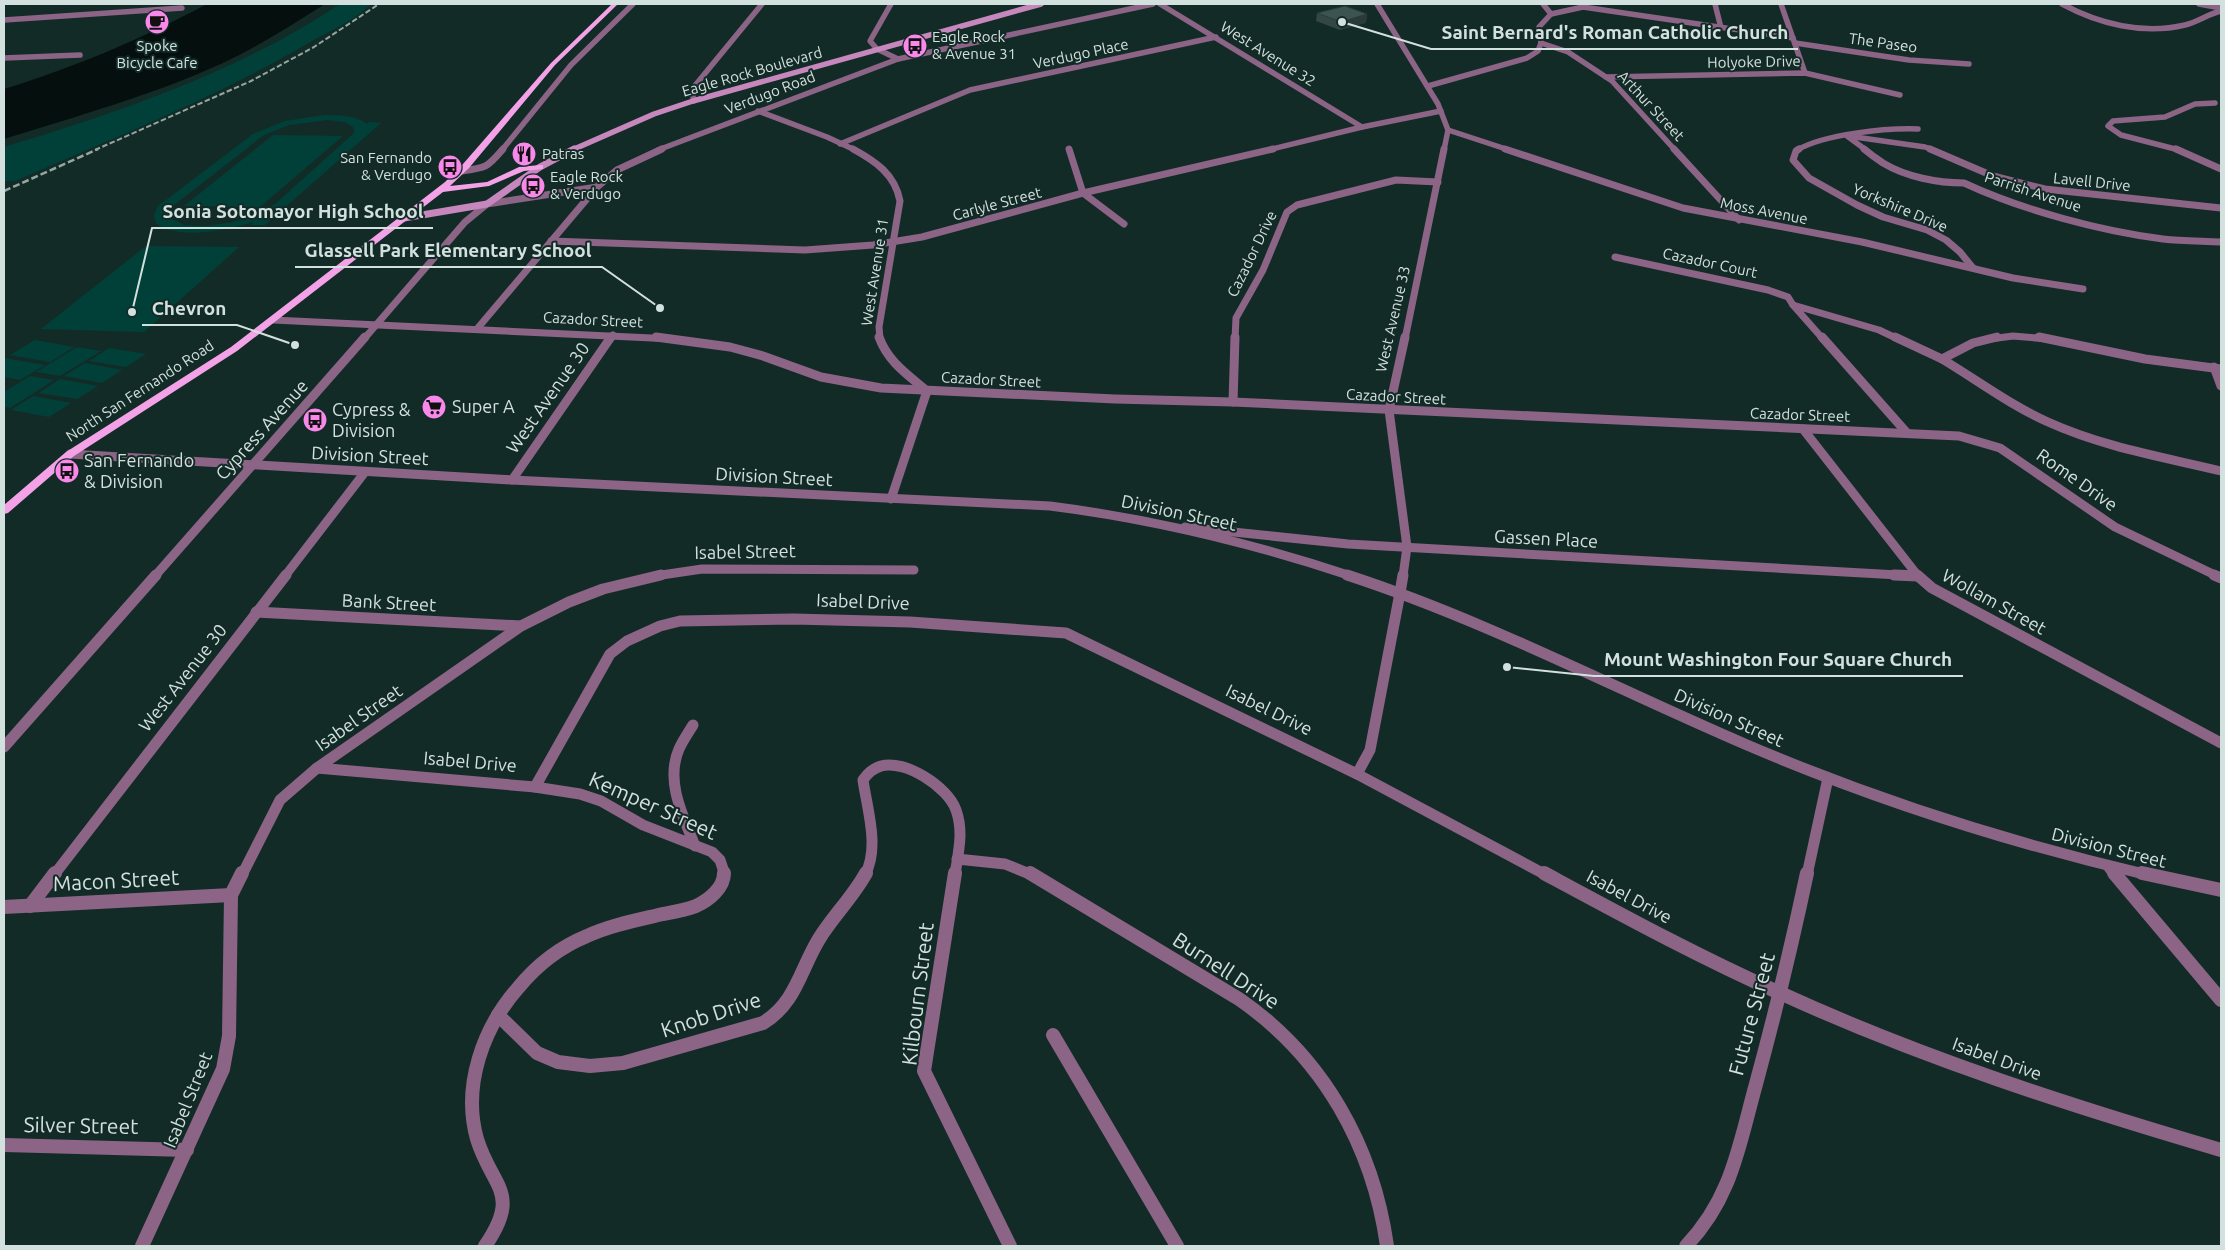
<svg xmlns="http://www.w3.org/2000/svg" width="2225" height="1250" viewBox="0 0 2225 1250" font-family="Ubuntu,sans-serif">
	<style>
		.green { fill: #014039; fill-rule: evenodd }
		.water { fill: #040f0e }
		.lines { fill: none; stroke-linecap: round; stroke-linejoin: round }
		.minor-far4 { stroke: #8c6486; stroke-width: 5.5 }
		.minor-far3 { stroke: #8c6486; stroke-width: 7 }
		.minor-far2 { stroke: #8c6486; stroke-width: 9 }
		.minor-far1 { stroke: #8c6486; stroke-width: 11 }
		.minor { stroke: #8c6486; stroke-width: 14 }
		.tertiary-far4 { stroke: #8c6486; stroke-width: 5.5 }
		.tertiary-far3 { stroke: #8c6486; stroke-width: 7 }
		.tertiary-far2 { stroke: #8c6486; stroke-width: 9 }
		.tertiary-far1 { stroke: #8c6486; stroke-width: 11 }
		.tertiary { stroke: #8c6486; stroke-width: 14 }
		.secondary-far1 { stroke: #c687bd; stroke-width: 5.5 }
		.secondary { stroke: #c687bd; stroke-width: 7 }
		.primary { fill: #f4a2e8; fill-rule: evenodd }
		.rail-far1 { stroke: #94a6a2; stroke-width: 2; stroke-dasharray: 5.5 2.5; stroke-linecap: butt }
		.rail { stroke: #94a6a2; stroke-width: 2.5; stroke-dasharray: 7 3; stroke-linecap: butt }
		.wall { fill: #334845 }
		.shaded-wall { fill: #293b38 }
		.building { fill: #3b5450; stroke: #293b38 }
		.labels { text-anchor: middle; stroke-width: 4; stroke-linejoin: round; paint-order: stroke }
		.far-poi-label { font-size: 15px; fill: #d3e1de; stroke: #132b27; text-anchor: start }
		.far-street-label { font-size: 15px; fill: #d3e1de; stroke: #132b27 }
		.street-label { font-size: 18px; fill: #d3e1de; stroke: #132b27 }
		.poi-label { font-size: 18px; fill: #d3e1de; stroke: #132b27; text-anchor: start }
		.near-street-label { font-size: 21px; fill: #d3e1de; stroke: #132b27 }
		.leader { fill: none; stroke: #d3e1de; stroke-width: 2 }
		.callout-dot { fill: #d3e1de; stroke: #132b27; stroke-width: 2 }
		.callout-label { font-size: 19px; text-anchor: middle; font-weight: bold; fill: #d3e1de; stroke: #132b27; stroke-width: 4; stroke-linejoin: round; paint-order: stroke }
	</style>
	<rect width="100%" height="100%" fill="#132b27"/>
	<g class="green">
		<path d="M340 4H371C354 21 327 32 307 44 214 98 114 138 15 181H4V147C120 112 238 72 340 4Z"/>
		<path d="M324 115C338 115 355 115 367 124L369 122 381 123 265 225H251L253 222C228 230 178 241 156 223L154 215 158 206 253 134 285 121ZM327 120 345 122 354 128V133L275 204 258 214 233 222 206 226 184 225 171 218 169 212 173 206 264 135 289 125Z"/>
		<path d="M273 135 343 136 260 207 184 206Z"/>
		<path d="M146 246 239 247 144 332 41 329Z"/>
		<path d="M35 340 74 347 50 362 10 355Z"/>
		<path d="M77 347 101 351 60 376 36 372Z"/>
		<path d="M109 348 146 354 126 367 89 361Z"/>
		<path d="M4 358H5L45 365 20 380 4 377Z"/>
		<path d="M85 363 122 370 102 383 64 376Z"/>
		<path d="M30 376 54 380 10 408 4 406V392Z"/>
		<path d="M60 379 98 386 77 399 39 393Z"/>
		<path d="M33 396 71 403 49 417 11 410Z"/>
	</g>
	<path class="water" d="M207 4H325C292 25 259 46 223 63 153 95 77 116 4 139V89C78 66 139 40 207 4Z"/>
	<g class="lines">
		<g class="minor-far4">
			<path d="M891 4 870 41 877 49 898 59"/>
			<path d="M1160 4 1362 127"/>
			<path d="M1543 4 1551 14 1539 27 1541 43 1568 52 1612 81 1675 150"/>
			<path d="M1715 4 1721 28"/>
			<path d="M1781 4 1805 73"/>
			<path d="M2062 4C2099 24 2143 35 2185 25 2198 22 2208 14 2221 11"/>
			<path d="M2199 4 2221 8"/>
			<path d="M1551 14 1583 7 1793 38"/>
			<path d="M4 20 182 8"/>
			<path d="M1795 43 1909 60 1969 64"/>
			<path d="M4 58 80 55"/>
			<path d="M1606 77 1805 73 1900 95"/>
			<path d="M1428 86 1527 58 1538 51 1541 43"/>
			<path d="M693 101V88L762 4"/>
			<path d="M758 111 827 137 855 150"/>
			<path d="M1448 130 1509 150"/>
			<path d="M1847 136 1866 150"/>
			<path d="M1848 136 1925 147 1933 150"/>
			<path d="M840 144 970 90 1216 37"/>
			<path d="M502 150 571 65 633 4"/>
			<path d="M1268 150 1362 127 1441 111"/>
			<path d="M1797 150C1825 134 1885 128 1918 129"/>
			<path d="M2179 150 2121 135 2108 126 2113 121 2165 117 2195 104 2215 103"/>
		</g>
		<g class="minor-far3">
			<path d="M853 149C875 161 895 174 900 201L879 327 880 339"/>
			<path d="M1069 149 1083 193 1124 224"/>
			<path d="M1505 149 1683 208 1862 242 2013 278 2083 289"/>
			<path d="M1674 149 1739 220"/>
			<path d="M1799 149 1796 151 1793 160 1809 178 1857 205 1883 217 1927 230 1946 240 1960 252 1973 268"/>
			<path d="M1864 149C1870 154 1877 159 1883 163 1906 177 1938 183 1964 183 2022 210 2100 231 2163 239 2182 241 2202 241 2221 242"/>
			<path d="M1930 149 1993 176 2045 189 2221 208"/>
			<path d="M2176 149 2221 169"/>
			<path d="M461 171C486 168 487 168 503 149"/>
			<path d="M551 241 805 250 873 245 922 237 1083 193 1273 149"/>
			<path d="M1615 257 1768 290 1788 297 1793 305"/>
			<path d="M273 320 673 339"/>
			<path d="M477 329 597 187"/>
			<path d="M610 339 613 335"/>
			<path d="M1235 339 1236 318 1263 270 1287 212 1297 205 1396 180 1438 182"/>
			<path d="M1823 339 1793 305 1879 330 1898 339"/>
			<path d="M1990 339 2013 336 2048 339"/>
		</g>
		<g class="minor-far2">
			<path d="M656 337 730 347 763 356 821 377 881 388 1115 399 1233 402 1959 436 2000 448 2115 527 2217 576"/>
			<path d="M879 337C888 362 908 375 927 391L891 499"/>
			<path d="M1822 337 1907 433"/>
			<path d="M1895 337 1942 359 1973 343 1997 337"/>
			<path d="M2039 337 2145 359 2221 369"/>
			<path d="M1942 359C1977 380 2010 405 2048 422 2103 447 2163 457 2221 471"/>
			<path d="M2214 367 2221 386"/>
			<path d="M1233 402 1235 337"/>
			<path d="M1803 429 1918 576"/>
			<path d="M512 480 611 337"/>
			<path d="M1185 527 1348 544 1916 576"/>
			<path d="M285 576 365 472"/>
			<path d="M655 576 702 569 914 570"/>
		</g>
		<g class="minor-far1">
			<path d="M1894 575 1918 576"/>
			<path d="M1917 575 1932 588 2221 743"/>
			<path d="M2214 575 2221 578"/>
			<path d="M256 612 521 626"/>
			<path d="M693 725C688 733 683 740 679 749 665 781 683 816 695 846"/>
			<path d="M317 768 535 787 610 654 627 641 660 626 680 621 794 619 910 622 1066 633 1357 774 1546 875"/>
			<path d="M1357 774 1370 750 1400 593"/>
			<path d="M535 787 580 794 601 801 643 825 712 852 720 860 725 875"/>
			<path d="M957 859 1005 864 1032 875"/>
			<path d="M2108 866 2115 875"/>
			<path d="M54 875 286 575"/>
			<path d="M242 875 280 800 317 768 521 626 569 602 603 589 661 575"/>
			<path d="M865 875C880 847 867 809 863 780 868 773 872 769 881 766 905 759 948 787 956 810 964 832 958 853 955 875"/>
			<path d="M1807 875 1828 778"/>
		</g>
		<g class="minor">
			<path d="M955 873 924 1071 1010 1246"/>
			<path d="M1030 873 1239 999C1323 1057 1373 1146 1387 1246"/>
			<path d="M1544 873C1622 915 1699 957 1780 993 1922 1058 2071 1106 2221 1150"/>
			<path d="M2114 873 2221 1000"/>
			<path d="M30 906 55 873"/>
			<path d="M4 907 231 895"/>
			<path d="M498 1015 537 1053 558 1062 590 1066 623 1063 763 1023C796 1003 800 970 819 939 833 916 853 897 866 873"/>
			<path d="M1053 1035 1177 1246"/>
			<path d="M4 1145 187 1150"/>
			<path d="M142 1246 223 1069 229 1036 231 895 242 873"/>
			<path d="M485 1246C522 1192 492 1188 477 1139 462 1086 483 1028 518 988 536 966 560 947 587 936 611 925 638 920 663 914 674 912 686 910 696 906 709 900 724 888 724 873"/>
			<path d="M1686 1246C1732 1198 1739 1145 1756 1084 1775 1014 1792 944 1807 873"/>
		</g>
		<g class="tertiary-far4">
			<path d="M1377 4 1438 104 1448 130 1444 150"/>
			<path d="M658 150 898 59 1153 4"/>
		</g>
		<g class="tertiary-far3">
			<path d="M364 339 465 222 487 204 597 187 617 170 662 149"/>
			<path d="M1405 339 1444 149"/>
		</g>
		<g class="tertiary-far2">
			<path d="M70 454 512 480 1050 506C1153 519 1252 543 1351 576"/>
			<path d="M155 576 365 337"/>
			<path d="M1403 576 1407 547 1389 410 1405 337"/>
		</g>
		<g class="tertiary-far1">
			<path d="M1347 575C1485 620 1614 688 1747 745 1876 800 2011 843 2148 875"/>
			<path d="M1400 593 1403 575"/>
			<path d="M4 747 156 575"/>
		</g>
		<path class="tertiary" d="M2142 873 2221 890"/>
		<path class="secondary-far1" d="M572 150 654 114 693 101 1041 4"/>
		<path class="secondary" d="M404 218 487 204 540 167 574 149"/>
		<path class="primary" d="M612 4H618L555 65 469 168 450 186 487 182 519 167 540 165H543V169L524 171 489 186 443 192 237 351 74 456 8 513 4 514V505L66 452 231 347 445 182 463 164 551 63Z"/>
		<path class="rail-far1" d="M95 150 251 81 314 47 379 4"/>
		<path class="rail" d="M4 191 98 149"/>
	</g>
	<path class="wall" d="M1317 13 1367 14 1366 22 1365 23 1340 30 1316 21Z"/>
	<path class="shaded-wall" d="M1367 14 1366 22 1365 23 1340 30 1341 22Z"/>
	<path class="building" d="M1345 6 1367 14 1341 22 1317 13Z"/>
	<defs>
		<symbol id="cafe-disc" viewBox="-11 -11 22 22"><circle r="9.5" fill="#f888ea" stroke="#132b27"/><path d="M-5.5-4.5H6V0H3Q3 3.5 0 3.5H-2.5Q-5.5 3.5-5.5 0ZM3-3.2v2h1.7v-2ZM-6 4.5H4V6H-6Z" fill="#111"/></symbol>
		<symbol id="bus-disc" viewBox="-11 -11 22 22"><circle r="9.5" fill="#f888ea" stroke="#132b27"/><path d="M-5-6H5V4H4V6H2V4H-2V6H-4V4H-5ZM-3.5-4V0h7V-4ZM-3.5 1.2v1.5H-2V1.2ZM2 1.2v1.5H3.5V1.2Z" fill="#111"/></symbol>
		<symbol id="restaurant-disc" viewBox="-11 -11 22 22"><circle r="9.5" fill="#f888ea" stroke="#132b27"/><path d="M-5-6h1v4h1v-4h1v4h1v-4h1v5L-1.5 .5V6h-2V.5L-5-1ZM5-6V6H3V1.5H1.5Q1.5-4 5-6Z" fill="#111"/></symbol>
		<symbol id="supermarket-disc" viewBox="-11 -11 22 22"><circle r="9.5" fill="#f888ea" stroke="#132b27"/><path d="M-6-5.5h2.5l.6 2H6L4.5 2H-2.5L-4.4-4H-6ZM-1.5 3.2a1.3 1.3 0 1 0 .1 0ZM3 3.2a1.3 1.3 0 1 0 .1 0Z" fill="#111"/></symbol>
	</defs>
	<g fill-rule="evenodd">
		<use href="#cafe-disc" x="143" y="8" width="28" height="28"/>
		<use href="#bus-disc" x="901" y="32" width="28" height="28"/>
		<use href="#restaurant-disc" x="510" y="140" width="28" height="28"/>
		<use href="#bus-disc" x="436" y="153" width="28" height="28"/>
		<use href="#bus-disc" x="519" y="172" width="28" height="28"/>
		<use href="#supermarket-disc" x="420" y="393" width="28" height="28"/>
		<use href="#bus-disc" x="301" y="406" width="28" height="28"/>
		<use href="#bus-disc" x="53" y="457" width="28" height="28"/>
	</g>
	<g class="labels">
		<g class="far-poi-label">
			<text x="932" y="42">Eagle Rock<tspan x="932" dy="17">&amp; Avenue 31</tspan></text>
			<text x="157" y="51" text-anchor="middle">Spoke<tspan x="157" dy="17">Bicycle Cafe</tspan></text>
			<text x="542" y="159">Patras</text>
			<text x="432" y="163" text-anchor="end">San Fernando<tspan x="432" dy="17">&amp; Verdugo</tspan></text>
			<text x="550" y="182">Eagle Rock<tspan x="550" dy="17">&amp; Verdugo</tspan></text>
		</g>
		<g class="far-street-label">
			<text transform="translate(1883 43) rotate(8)" y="5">The Paseo</text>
			<text transform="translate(1081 54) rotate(-12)" y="5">Verdugo Place</text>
			<text transform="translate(1268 54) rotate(32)" y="5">West Avenue 32</text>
			<text transform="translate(1754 62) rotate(-1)" y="5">Holyoke Drive</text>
			<text transform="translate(752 72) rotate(-16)" y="5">Eagle Rock Boulevard</text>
			<text transform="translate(770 93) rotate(-21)" y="5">Verdugo Road</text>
			<text transform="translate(1651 106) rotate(47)" y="5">Arthur Street</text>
			<text transform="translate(2092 182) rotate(6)" y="5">Lavell Drive</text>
			<text transform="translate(2033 192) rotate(18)" y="5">Parrish Avenue</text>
			<text transform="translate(997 204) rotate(-15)" y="5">Carlyle Street</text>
			<text transform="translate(1900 208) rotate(23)" y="5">Yorkshire Drive</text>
			<text transform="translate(1764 211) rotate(11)" y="5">Moss Avenue</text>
			<text transform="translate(1252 254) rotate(-64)" y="5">Cazador Drive</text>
			<text transform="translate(1710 263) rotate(12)" y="5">Cazador Court</text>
			<text transform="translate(875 272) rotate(-81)" y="5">West Avenue 31</text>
			<text transform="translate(1393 319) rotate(-77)" y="5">West Avenue 33</text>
			<text transform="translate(593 320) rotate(3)" y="5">Cazador Street</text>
			<text transform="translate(991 380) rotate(3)" y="5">Cazador Street</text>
			<text transform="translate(140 391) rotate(-33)" y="5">North San Fernando Road</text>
			<text transform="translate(1396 397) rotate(3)" y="5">Cazador Street</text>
			<text transform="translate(1800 415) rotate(2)" y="5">Cazador Street</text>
		</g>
		<g class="street-label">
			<text transform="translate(548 398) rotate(-55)" y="6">West Avenue 30</text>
			<text transform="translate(262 430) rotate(-48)" y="6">Cypress Avenue</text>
			<text transform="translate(370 456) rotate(3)" y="6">Division Street</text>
			<text transform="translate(774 477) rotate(3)" y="6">Division Street</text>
			<text transform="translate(2077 480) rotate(35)" y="6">Rome Drive</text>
			<text transform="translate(1179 513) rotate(12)" y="6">Division Street</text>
			<text transform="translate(1546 539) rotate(3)" y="6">Gassen Place</text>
			<text transform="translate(745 552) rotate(-1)" y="6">Isabel Street</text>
			<text transform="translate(863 602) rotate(2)" y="6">Isabel Drive</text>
			<text transform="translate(1994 602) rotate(29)" y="6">Wollam Street</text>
			<text transform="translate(389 603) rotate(3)" y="6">Bank Street</text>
			<text transform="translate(183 678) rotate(-52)" y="6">West Avenue 30</text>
			<text transform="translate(1269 710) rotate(26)" y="6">Isabel Drive</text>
			<text transform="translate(359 718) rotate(-35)" y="6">Isabel Street</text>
			<text transform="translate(1729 718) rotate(24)" y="6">Division Street</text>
			<text transform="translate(470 762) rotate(5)" y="6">Isabel Drive</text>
			<text transform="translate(2109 848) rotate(14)" y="6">Division Street</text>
			<text transform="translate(1629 897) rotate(28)" y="6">Isabel Drive</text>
			<text transform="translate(1997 1059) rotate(20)" y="6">Isabel Drive</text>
			<text transform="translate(188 1100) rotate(-68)" y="6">Isabel Street</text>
		</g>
		<g class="poi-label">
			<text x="452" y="413">Super A</text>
			<text x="332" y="416">Cypress &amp;<tspan x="332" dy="21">Division</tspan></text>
			<text x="84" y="467">San Fernando<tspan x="84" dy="21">&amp; Division</tspan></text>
		</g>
		<g class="near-street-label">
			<text transform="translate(653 806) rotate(24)" y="7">Kemper Street</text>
			<text transform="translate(116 881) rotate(-3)" y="7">Macon Street</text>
			<text transform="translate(1226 971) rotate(33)" y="7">Burnell Drive</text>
			<text transform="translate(918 994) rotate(-83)" y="7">Kilbourn Street</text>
			<text transform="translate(1752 1014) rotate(-75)" y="7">Future Street</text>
			<text transform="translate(711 1015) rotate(-18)" y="7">Knob Drive</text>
			<text transform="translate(81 1126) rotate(1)" y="7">Silver Street</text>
		</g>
	</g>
	<path class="leader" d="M1342 22L1431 49H1798M132 312L152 228H433M660 308L602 267H295M295 345L237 325H142M1507 667L1594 676H1963"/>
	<g class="callout-dot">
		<circle cx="1342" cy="22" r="5"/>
		<circle cx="132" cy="312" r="5"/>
		<circle cx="660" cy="308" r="5"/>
		<circle cx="295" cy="345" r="5"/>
		<circle cx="1507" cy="667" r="5"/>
	</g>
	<g class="callout-label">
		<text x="1615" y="39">Saint Bernard's Roman Catholic Church</text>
		<text x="293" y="218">Sonia Sotomayor High School</text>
		<text x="448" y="257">Glassell Park Elementary School</text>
		<text x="189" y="315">Chevron</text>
		<text x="1778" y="666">Mount Washington Four Square Church</text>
	</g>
	<rect width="2225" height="1250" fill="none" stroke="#d3e1de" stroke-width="10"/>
</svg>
